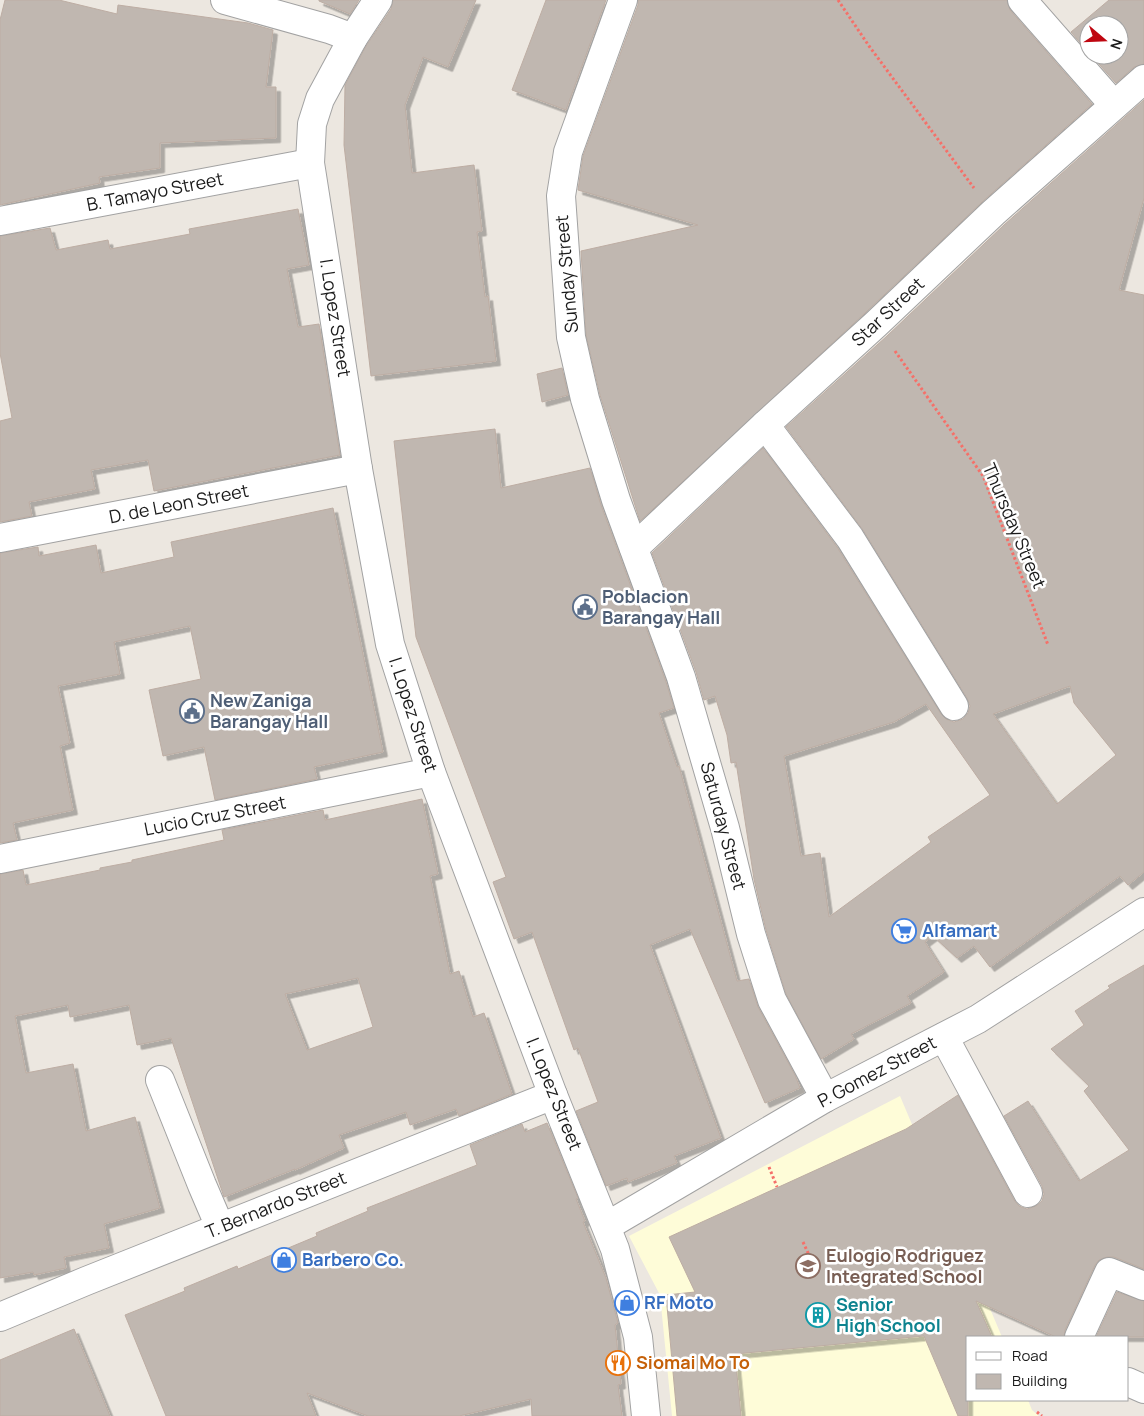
<svg xmlns="http://www.w3.org/2000/svg" width="1144" height="1416" viewBox="0 0 1144 1416" font-family="Manrope,sans-serif">
	<style>
		.education { fill: #fefcd8 }
		.building { fill: #c0b7b0; stroke: #bdada3; fill-rule: evenodd; filter: url(#shadow) }
		.lines { fill: none; stroke-linecap: round; stroke-linejoin: round }
		.minor-casing { stroke: #a2a2a2; stroke-width: 30 }
		.path { stroke: #f57069; stroke-width: 3; stroke-dasharray: 2.5 2.5; stroke-linecap: butt }
		.minor { stroke: #fff; stroke-width: 28 }
		.labels { text-anchor: middle; stroke-width: 5; stroke-linejoin: round; paint-order: stroke }
		.street-label { font-size: 18px; fill: #1b1b1b; stroke: #fff }
		.service-label { font-size: 18px; font-weight: bold; fill: #4e5e75; stroke: #fff; text-anchor: start }
		.shop-label { font-size: 18px; font-weight: bold; fill: #366cbe; stroke: #fff; text-anchor: start }
		.education-label { font-size: 18px; font-weight: bold; fill: #785e54; stroke: #fff; text-anchor: start }
		.culture-label { font-size: 18px; font-weight: bold; fill: #0d838f; stroke: #fff; text-anchor: start }
		.food-label { font-size: 18px; font-weight: bold; fill: #c56008; stroke: #fff; text-anchor: start }
	</style>
	<defs>
		<filter id="shadow"><feDropShadow dx="4.5" dy="4.5" stdDeviation="0" flood-color="#0004"/></filter>
	</defs>
	<rect width="100%" height="100%" fill="#ece7e0"/>
	<path class="education" d="M900 1096 1002 1337H968V1400H1028L1032 1410 1039 1416H672L660 1295 629 1236Z"/>
	<g class="building">
		<path d="M5 0H59L117 14 118 5 248 23 273 30 266 87H276V138L160 143V168L99 177 100 183 0 205V20Z"/>
		<path d="M319 0H359L350 14 319 1Z"/>
		<path d="M393 0H476L448 67 423 57 405 105 412 173 474 165 482 231 477 232 485 297 488 296 496 361 371 376 344 145 345 85 366 46 391 9Z"/>
		<path d="M546 0H606L566 110 512 90Z"/>
		<path d="M638 0H1007L1010 10 1092 104 982 202 865 313 640 521 600 395 586 335 581 251 698 225 578 190 583 156 638 5Z"/>
		<path d="M1109 0H1144V64L1134 67 1116 83 1091 55H1119V25H1089V53L1071 32Z"/>
		<path d="M1144 100V198L1119 290 1144 295V872L1128 885 1120 876 990 967 974 946 957 958 933 936 925 942 944 972 907 996 911 1003 851 1034 854 1039 821 1059 786 994 766 930 754 879 736 762 731 763 727 735 715 696 704 700 696 672 652 553 763 448 837 547 941 714 946 719 954 722 963 719 968 713 970 706 967 698 863 530 786 427 887 336 1004 225ZM1070 686 1074 703 1116 755 1057 804 993 714ZM926 704 990 795 928 837 931 842 829 917 820 853 801 856 784 756 894 722Z"/>
		<path d="M298 209 309 265 287 269 298 327 319 324 340 455 154 491 148 460 91 470 95 489 29 502 32 516 0 522V421L12 418 0 353V236L50 228 56 250 108 240 110 249 190 234 189 229Z"/>
		<path d="M562 368 568 395 542 402 537 374Z"/>
		<path d="M495 429 501 488 590 468 601 505 666 682 674 708 659 713 677 767 679 766 737 981 749 979 758 1007 795 1075 800 1088 765 1103 690 929 650 945 721 1138 674 1156 677 1163 628 1182 627 1178 606 1186 576 1111 598 1102 578 1048 574 1050 532 932 514 939 493 882 506 877 416 637 394 441Z"/>
		<path d="M333 508 383 752 314 767 317 779 215 800 204 747 163 756 149 690 201 679 190 626 114 642 120 674 58 686 70 743 60 746 73 810 13 823 17 840 0 843V553L38 547 39 556 96 545 101 573 174 557 171 542Z"/>
		<path d="M422 799 438 874 430 876 450 974 459 971 473 1017 484 1013 512 1094 459 1116 456 1109 410 1125 406 1112 339 1135 344 1148 295 1170V1169L224 1197 171 1038 137 1045 129 1005 70 1017 68 1005 15 1016 26 1073 73 1064 86 1131 135 1117 160 1208 104 1224 109 1248 64 1257 66 1268 34 1275 33 1272 0 1278V874L23 870 26 885 100 870V868L132 862V860L224 840 222 830 323 810 325 820ZM358 978 373 1027 307 1050 285 994Z"/>
		<path d="M1144 965V1269L1114 1257H1107L1099 1260 1095 1265 1065 1330 1064 1337H1056L976 1301 992 1337H968V1416H958L924 1336 735 1354 741 1416H677L666 1295 695 1292 669 1237 906 1129 958 1095 1014 1200 1019 1206 1027 1209 1036 1206 1042 1201 1044 1194 1042 1186 1004 1116 1028 1101 1079 1181 1129 1150 1084 1091 1089 1086 1051 1049 1084 1025 1075 1011 1110 988 1108 986Z"/>
		<path d="M547 1123 578 1198 576 1199 585 1221 583 1222 606 1278 618 1323 615 1325 621 1384 618 1385 622 1416H532L531 1399 459 1416H368L307 1393 316 1416H166L125 1315 185 1291 184 1288 237 1266 238 1269 317 1236 316 1233 368 1211 367 1208 477 1165 470 1145 522 1124 525 1132Z"/>
		<path d="M1117 1292 1144 1301V1337H1096Z"/>
		<path d="M74 1329 110 1416H0V1360Z"/>
	</g>
	<g class="lines">
		<defs>
			<g id="minor">
				<path d="M225 0 329 29 353 38"/>
				<path d="M378 0 353 38 320 99 312 124 310 163 358 469 390 644 431 772 553 1095 615 1249 638 1337 646 1416"/>
				<path d="M623 0 568 152 561 196 571 337 585 399 616 500 681 677 725 828 751 934 772 1000 825 1098"/>
				<path d="M1022 0 1114 105"/>
				<path d="M0 221 310 163"/>
				<path d="M765 425 850 538 954 706"/>
				<path d="M0 538 358 469"/>
				<path d="M634 548 765 425 876 324 993 213 1144 79"/>
				<path d="M0 859 431 772"/>
				<path d="M944 1037 1028 1193"/>
				<path d="M160 1080 202 1185 220 1227"/>
				<path d="M607 1226 825 1098 978 1019 1144 912"/>
				<path d="M0 1317 86 1281 553 1095"/>
				<path d="M1079 1337 1109 1272 1144 1286"/>
				<path d="M1128 1382 1144 1389"/>
			</g>
		</defs>
		<use href="#minor" class="minor-casing"/>
		<g class="path">
			<path d="M838 0 869 46 974 188"/>
			<path d="M895 351 983 476 1048 645"/>
			<path d="M769 1167 777 1187"/>
			<path d="M803 1242 816 1270"/>
			<path d="M1037 1412 1042 1416"/>
		</g>
		<use href="#minor" class="minor"/>
	</g>
	<defs>
		<symbol id="civic-ring" viewBox="-11 -11 22 22"><circle r="9.5" fill="#fff" stroke="#5c6f8a" stroke-width="1.5"/><path d="M-.6-6.5H3V-4.5H.6V-3L4-1V1h2V6H-6V1h2V-1L-.6-3ZM-1.2 2.5V6h2.4V2.5Z" fill="#5c6f8a"/></symbol>
		<symbol id="supermarket-ring" viewBox="-11 -11 22 22"><circle r="9.5" fill="#fff" stroke="#3f7fe0" stroke-width="1.5"/><path d="M-6-5.5h2.5l.6 2H6L4.5 2H-2.5L-4.4-4H-6ZM-1.5 3.2a1.3 1.3 0 1 0 .1 0ZM3 3.2a1.3 1.3 0 1 0 .1 0Z" fill="#3f7fe0"/></symbol>
		<symbol id="shop-ring" viewBox="-11 -11 22 22"><circle r="9.5" fill="#fff" stroke="#3f7fe0" stroke-width="1.5"/><path d="M-5-2.5h2.3a2.7 3.5 0 0 1 5.4 0H5L5.5 6h-11ZM-1.5-2.5h3a1.5 2.3 0 0 0-3 0Z" fill="#3f7fe0"/></symbol>
		<symbol id="school-ring" viewBox="-11 -11 22 22"><circle r="9.5" fill="#fff" stroke="#8d6e63" stroke-width="1.5"/><path d="M0-5L7-2L0 1L-7-2ZM-4 1L0 2.5L4 1V4Q0 6-4 4Z" fill="#8d6e63"/></symbol>
		<symbol id="building-ring" viewBox="-11 -11 22 22"><circle r="9.5" fill="#fff" stroke="#0f9aa8" stroke-width="1.5"/><path d="M-4-6H4V6H1V3H-1V6H-4ZM-2.5-4.3h1.7v1.8h-1.7ZM.8-4.3h1.7v1.8H.8ZM-2.5-1h1.7V.8h-1.7ZM.8-1h1.7V.8H.8Z" fill="#0f9aa8"/></symbol>
		<symbol id="restaurant-ring" viewBox="-11 -11 22 22"><circle r="9.5" fill="#fff" stroke="#e8710a" stroke-width="1.5"/><path d="M-5-6h1v4h1v-4h1v4h1v-4h1v5L-1.5 .5V6h-2V.5L-5-1ZM5-6V6H3V1.5H1.5Q1.5-4 5-6Z" fill="#e8710a"/></symbol>
	</defs>
	<g fill-rule="evenodd">
		<use href="#civic-ring" x="571" y="593" width="28" height="28"/>
		<use href="#civic-ring" x="178" y="697" width="28" height="28"/>
		<use href="#supermarket-ring" x="890" y="917" width="28" height="28"/>
		<use href="#shop-ring" x="270" y="1246" width="28" height="28"/>
		<use href="#school-ring" x="794" y="1252" width="28" height="28"/>
		<use href="#shop-ring" x="613" y="1289" width="28" height="28"/>
		<use href="#building-ring" x="804" y="1301" width="28" height="28"/>
		<use href="#restaurant-ring" x="604" y="1349" width="28" height="28"/>
	</g>
	<g class="labels">
		<g class="street-label">
			<text transform="translate(155 192) rotate(-11)" y="6">B. Tamayo Street</text>
			<text transform="translate(567 274) rotate(-95)" y="6">Sunday Street</text>
			<text transform="translate(888 312) rotate(-43)" y="6">Star Street</text>
			<text transform="translate(335 318) rotate(81)" y="6">I. Lopez Street</text>
			<text transform="translate(179 504) rotate(-11)" y="6">D. de Leon Street</text>
			<text transform="translate(1014 526) rotate(67)" y="6">Thursday Street</text>
			<text transform="translate(413 715) rotate(72)" y="6">I. Lopez Street</text>
			<text transform="translate(215 816) rotate(-11)" y="6">Lucio Cruz Street</text>
			<text transform="translate(723 826) rotate(75)" y="6">Saturday Street</text>
			<text transform="translate(877 1072) rotate(-28)" y="6">P. Gomez Street</text>
			<text transform="translate(554 1094) rotate(68)" y="6">I. Lopez Street</text>
			<text transform="translate(276 1205) rotate(-22)" y="6">T. Bernardo Street</text>
		</g>
		<g class="service-label">
			<text x="602" y="603">Poblacion<tspan x="602" dy="21">Barangay Hall</tspan></text>
			<text x="210" y="707">New Zaniga<tspan x="210" dy="21">Barangay Hall</tspan></text>
		</g>
		<g class="shop-label">
			<text x="922" y="937">Alfamart</text>
			<text x="302" y="1266">Barbero Co.</text>
			<text x="644" y="1309">RF Moto</text>
		</g>
		<g class="education-label">
			<text x="826" y="1262">Eulogio Rodriguez<tspan x="826" dy="21">Integrated School</tspan></text>
		</g>
		<g class="culture-label">
			<text x="836" y="1311">Senior<tspan x="836" dy="21">High School</tspan></text>
		</g>
		<g class="food-label">
			<text x="636" y="1369">Siomai Mo To</text>
		</g>
	</g>
	<rect x="966" y="1336" width="162" height="65" fill="#ffffff" stroke="#a4a4a4"/>
	<rect x="976" y="1352" width="25" height="8" fill="#ffffff" stroke="#a4a4a4"/>
	<text x="1012" y="1361" font-size="15" fill="#1b1b1b">Road</text>
	<rect x="976" y="1374" width="25" height="15" fill="#c0b7b0" stroke="#a4a4a4"/>
	<text x="1012" y="1386" font-size="15" fill="#1b1b1b">Building</text>
	<g transform="translate(1104 40) rotate(109)"><circle r="24" fill="#ffffff" stroke="#a4a4a4"/>
	<path d="M0-4L9 19L0 12L-9 19Z" fill="#bf0610"/>
	<text y="-8" font-size="14" font-weight="bold" text-anchor="middle" fill="#1b1b1b">N</text>
	</g>
</svg>
